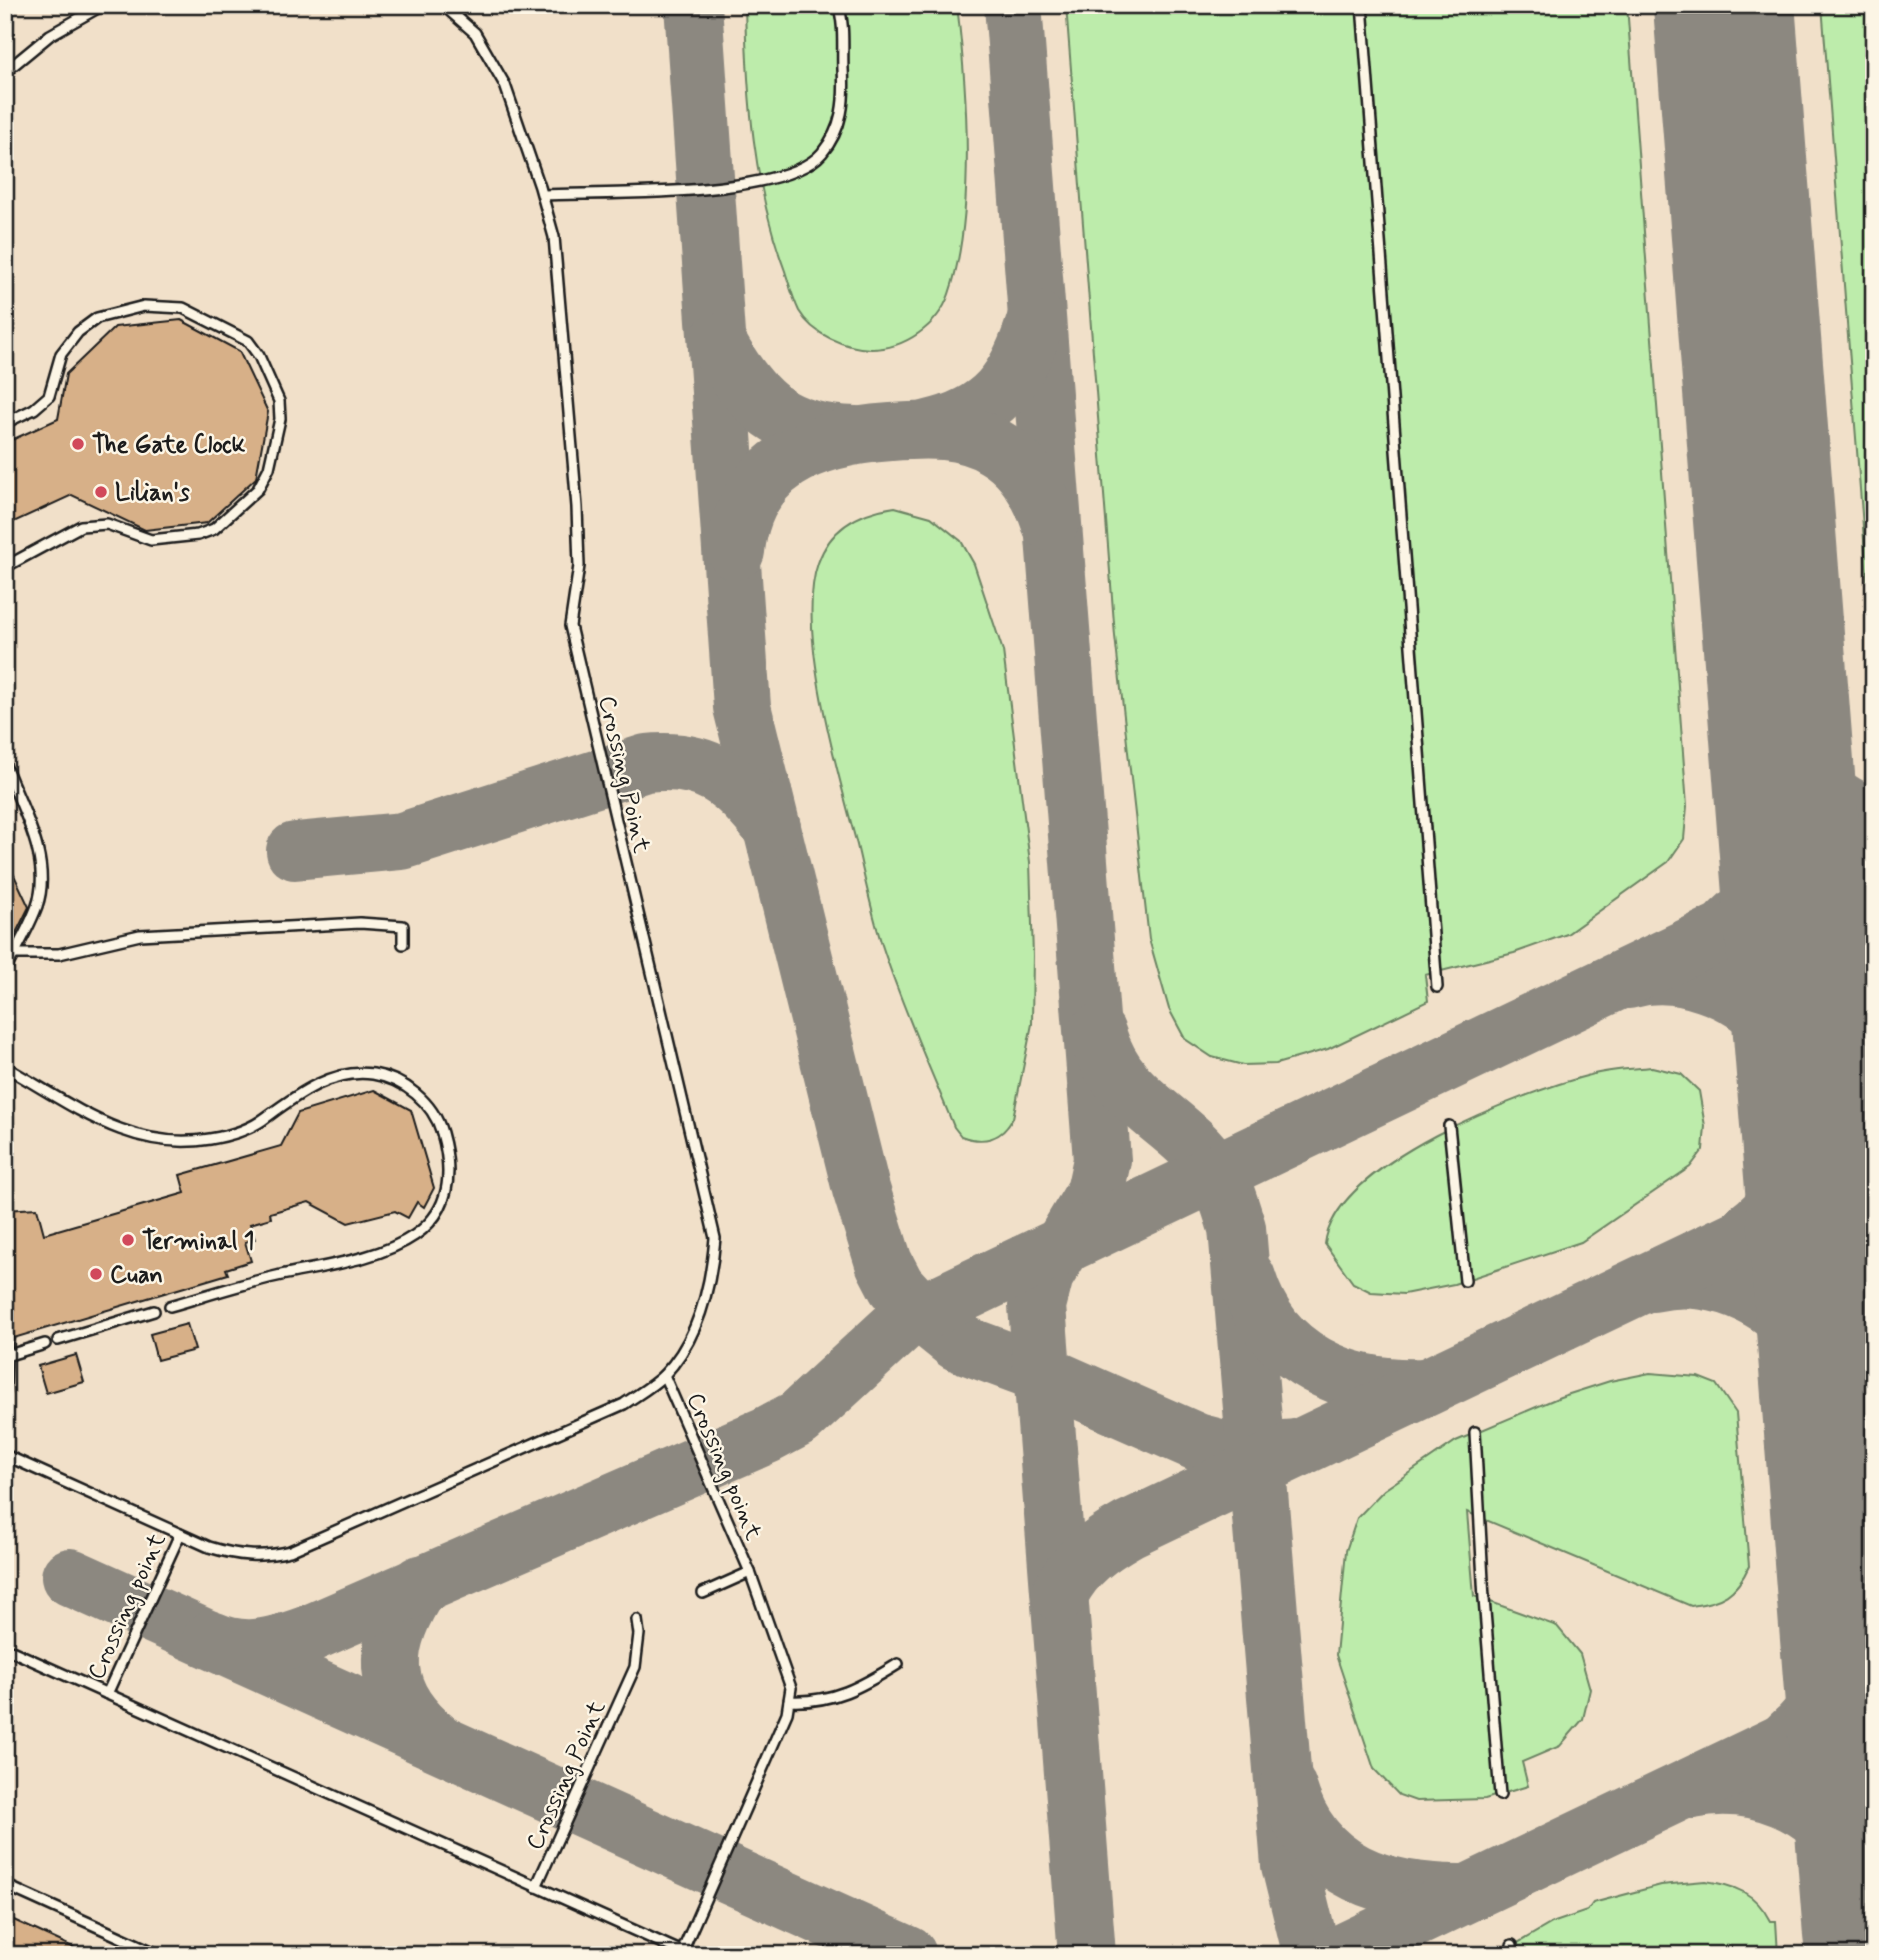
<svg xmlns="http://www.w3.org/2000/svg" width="1879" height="1960" viewBox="0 0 1879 1960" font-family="Mynerve,sans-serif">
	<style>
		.built { fill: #f1e0c9 }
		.green { fill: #bdecab; stroke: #6c8464; stroke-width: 2 }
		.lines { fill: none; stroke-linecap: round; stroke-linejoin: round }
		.taxiway { stroke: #8c8880; stroke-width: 58 }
		.runway { stroke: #8c8880; stroke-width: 142 }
		.building { fill: #d7b088; stroke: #1c1c1c; stroke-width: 2 }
		.service-casing { stroke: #1c1c1c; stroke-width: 14 }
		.service { stroke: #fcf5e5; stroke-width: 9 }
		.poi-dot { fill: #d1495b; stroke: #fcf5e5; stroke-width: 2.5 }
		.labels { text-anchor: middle; stroke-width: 5; stroke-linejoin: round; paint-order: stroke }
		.poi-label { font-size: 24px; font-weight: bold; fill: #1c1c1c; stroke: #fcf5e5; text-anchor: start }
		.street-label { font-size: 24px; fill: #1c1c1c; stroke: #fcf5e5 }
	</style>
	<rect width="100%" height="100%" fill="#fcf5e5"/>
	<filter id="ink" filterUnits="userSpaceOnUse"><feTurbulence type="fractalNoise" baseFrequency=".0143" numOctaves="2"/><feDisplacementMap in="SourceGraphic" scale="14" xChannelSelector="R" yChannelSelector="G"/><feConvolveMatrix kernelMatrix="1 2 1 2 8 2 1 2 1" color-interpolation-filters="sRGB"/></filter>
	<g filter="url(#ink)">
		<rect class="built" x="5" y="5" width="1869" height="1950"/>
		<g class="green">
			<path d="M745 5H957C967 88 976 216 949 294 938 326 904 349 871 349 845 348 813 335 799 311 793 299 789 284 785 271 753 185 747 96 745 5Z"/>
			<path d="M1066 5H1627L1687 806 1684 839 1668 862 1567 934 1514 953 1425 975 1428 1001 1328 1049 1276 1064 1243 1065 1212 1057 1185 1039 1169 1009 1149 939 1115 636Z"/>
			<path d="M1822 5H1874V667Z"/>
			<path d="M895 507 931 517 961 541 974 564 1003 651 1030 862 1033 956 1032 1024 1013 1118C1002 1140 983 1144 961 1136L954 1127C930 1068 903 1009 883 948 872 915 865 879 857 845 839 777 795 628 818 563 830 528 860 512 895 507Z"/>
			<path d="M1652 1067 1681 1074 1699 1091 1705 1126 1703 1150 1690 1167 1581 1242 1454 1284 1404 1294 1371 1292 1353 1283 1325 1244C1335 1162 1522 1092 1594 1074 1612 1069 1633 1069 1652 1067Z"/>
			<path d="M1650 1373 1698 1377 1716 1384 1736 1413 1749 1566C1736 1595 1722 1602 1691 1606L1467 1512 1474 1596 1557 1626 1580 1654 1590 1689 1583 1719 1560 1746 1522 1762 1528 1786 1485 1799 1416 1801 1399 1795 1374 1769 1336 1655 1346 1551 1357 1518 1384 1490 1456 1441 1560 1397 1610 1381Z"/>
			<path d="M1705 1881C1735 1885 1756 1893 1770 1921H1776L1778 1955H1497L1552 1923 1587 1911 1593 1903 1661 1885Z"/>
		</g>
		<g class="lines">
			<g class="taxiway">
				<path d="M693 5 742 707 861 1189 884 1263 896 1286 921 1313 957 1342 1043 1374 1197 1442 1235 1452 1299 1448"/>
				<path d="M1013 5 1102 1160 1095 1192 1045 1275 1037 1306 1087 1955"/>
				<path d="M717 342C751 403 782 434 856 435"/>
				<path d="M928 429C993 415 1018 380 1036 319"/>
				<path d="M736 551C744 463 814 437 891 432 928 429 962 428 995 447 1023 463 1040 492 1050 522"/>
				<path d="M1779 715C1795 762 1824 802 1874 816"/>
				<path d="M295 851 402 841 646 763C709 756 735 782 772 828"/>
				<path d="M1730 924C1767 894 1778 855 1786 811"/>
				<path d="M1798 966C1807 930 1823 897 1853 874"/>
				<path d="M1629 980C1654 972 1682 975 1707 984 1817 1021 1843 1157 1750 1229"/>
				<path d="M1803 1026C1820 1064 1838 1089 1874 1110"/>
				<path d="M1097 1033C1120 1107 1177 1115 1215 1172 1226 1188 1231 1210 1237 1228L1290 1865 1312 1955"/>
				<path d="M1821 1271C1829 1234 1844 1203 1874 1178"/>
				<path d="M1247 1278C1271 1360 1347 1391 1426 1387"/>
				<path d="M1653 1283C1718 1268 1791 1303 1818 1364 1826 1383 1829 1407 1835 1427"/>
				<path d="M1843 1536 1856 1564 1874 1587"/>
				<path d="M70 1577 908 1955"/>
				<path d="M420 1584C380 1646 377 1692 437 1741"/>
				<path d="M1060 1593C1076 1562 1099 1546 1129 1529L1874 1174"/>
				<path d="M211 1640C244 1655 273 1647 306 1635L767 1435 799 1418 903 1322 921 1313 1874 859"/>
				<path d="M1789 1737C1826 1706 1838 1670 1848 1625"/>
				<path d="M1861 1770 1874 1734"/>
				<path d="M1288 1788C1313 1873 1386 1894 1465 1893"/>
				<path d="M1692 1790C1753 1778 1819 1802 1850 1858 1861 1879 1867 1902 1873 1924"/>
				<path d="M1338 1955 1874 1699"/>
			</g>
			<path class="runway" d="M1724 5 1874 1933"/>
		</g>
		<g class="building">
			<path d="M181 320 239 351 268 412 256 478 207 523 145 530 72 495 5 526V443L58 419 66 374 115 327Z"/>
			<path d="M5 856 29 907 5 955Z"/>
			<path d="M374 1090 411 1110 434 1188 424 1207 417 1202 408 1218 395 1211 348 1223 309 1202 270 1213 271 1218 250 1224 255 1239 245 1242 251 1261 226 1269 228 1274 14 1338 5 1332V1210L37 1208 44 1234 185 1193 180 1175 281 1146 298 1113Z"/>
			<path d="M187 1324 195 1350 157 1360 150 1334Z"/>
			<path d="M76 1355 84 1382 46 1393 38 1366Z"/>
			<path d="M5 1916 90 1955H5Z"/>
		</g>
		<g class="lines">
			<defs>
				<g id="service">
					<path d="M1362 5 1437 987"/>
					<path d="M5 72 50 35 103 5"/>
					<path d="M543 195C603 192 783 199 822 153 843 128 845 100 843 69 842 49 845 24 838 5"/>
					<path d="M5 423 34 409 49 396 61 354 78 332 97 318 144 306 183 308 248 341 259 356 279 401 280 419 269 468 258 489 214 529 198 535 151 540 107 524 81 526 5 567"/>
					<path d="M5 765C21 807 53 860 37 906 29 928 16 950 5 970"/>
					<path d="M13 954H59L140 935 360 923 403 926V944"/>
					<path d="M5 1067C70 1103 131 1153 210 1139 229 1136 252 1129 268 1116 298 1094 334 1068 373 1074 404 1079 433 1102 442 1133 476 1252 359 1258 277 1276 241 1284 205 1296 170 1306"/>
					<path d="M1449 1126 1465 1281"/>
					<path d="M58 1340 154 1311"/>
					<path d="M9 1355 45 1344"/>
					<path d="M664 1375 750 1572 791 1688 787 1713 682 1952"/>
					<path d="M5 1392 7 1339"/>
					<path d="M1475 1432 1484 1599 1500 1795"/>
					<path d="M5 1455 209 1547C238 1556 261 1558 290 1551L624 1404C637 1395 653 1386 664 1375 699 1339 711 1285 715 1238L570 626 579 566 577 507 554 237 540 187 505 85 475 33 443 5"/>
					<path d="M703 1593 750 1572"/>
					<path d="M5 1648 689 1955"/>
					<path d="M107 1694 180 1534"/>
					<path d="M789 1701C833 1703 861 1687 898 1664"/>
					<path d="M5 1885 160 1955"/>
					<path d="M536 1887 635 1667 639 1634 637 1620"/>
					<path d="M1512 1945V1955"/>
				</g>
			</defs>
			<use href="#service" class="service-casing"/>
			<use href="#service" class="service"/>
		</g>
	</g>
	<g class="poi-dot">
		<circle cx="78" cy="444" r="7"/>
		<circle cx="101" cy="492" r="7"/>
		<circle cx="128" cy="1240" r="7"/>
		<circle cx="96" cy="1274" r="7"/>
	</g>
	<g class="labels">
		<g class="poi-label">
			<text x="92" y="452">The Gate Clock</text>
			<text x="115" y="500">Lilian's</text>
			<text x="142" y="1248">Terminal 1</text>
			<text x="110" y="1282">Cuan</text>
		</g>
		<g class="street-label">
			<text transform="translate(625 774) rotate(77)" y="8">Crossing Point</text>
			<text transform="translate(725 1466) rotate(67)" y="8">Crossing point</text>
			<text transform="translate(126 1606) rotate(-66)" y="8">Crossing point</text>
			<text transform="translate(565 1775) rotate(-66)" y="8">Crossing Point</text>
		</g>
	</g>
	<rect width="1879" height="1960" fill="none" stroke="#fcf5e5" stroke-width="28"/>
	<rect x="14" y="14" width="1851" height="1932" fill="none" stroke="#1c1c1c" stroke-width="2.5" filter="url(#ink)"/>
</svg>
